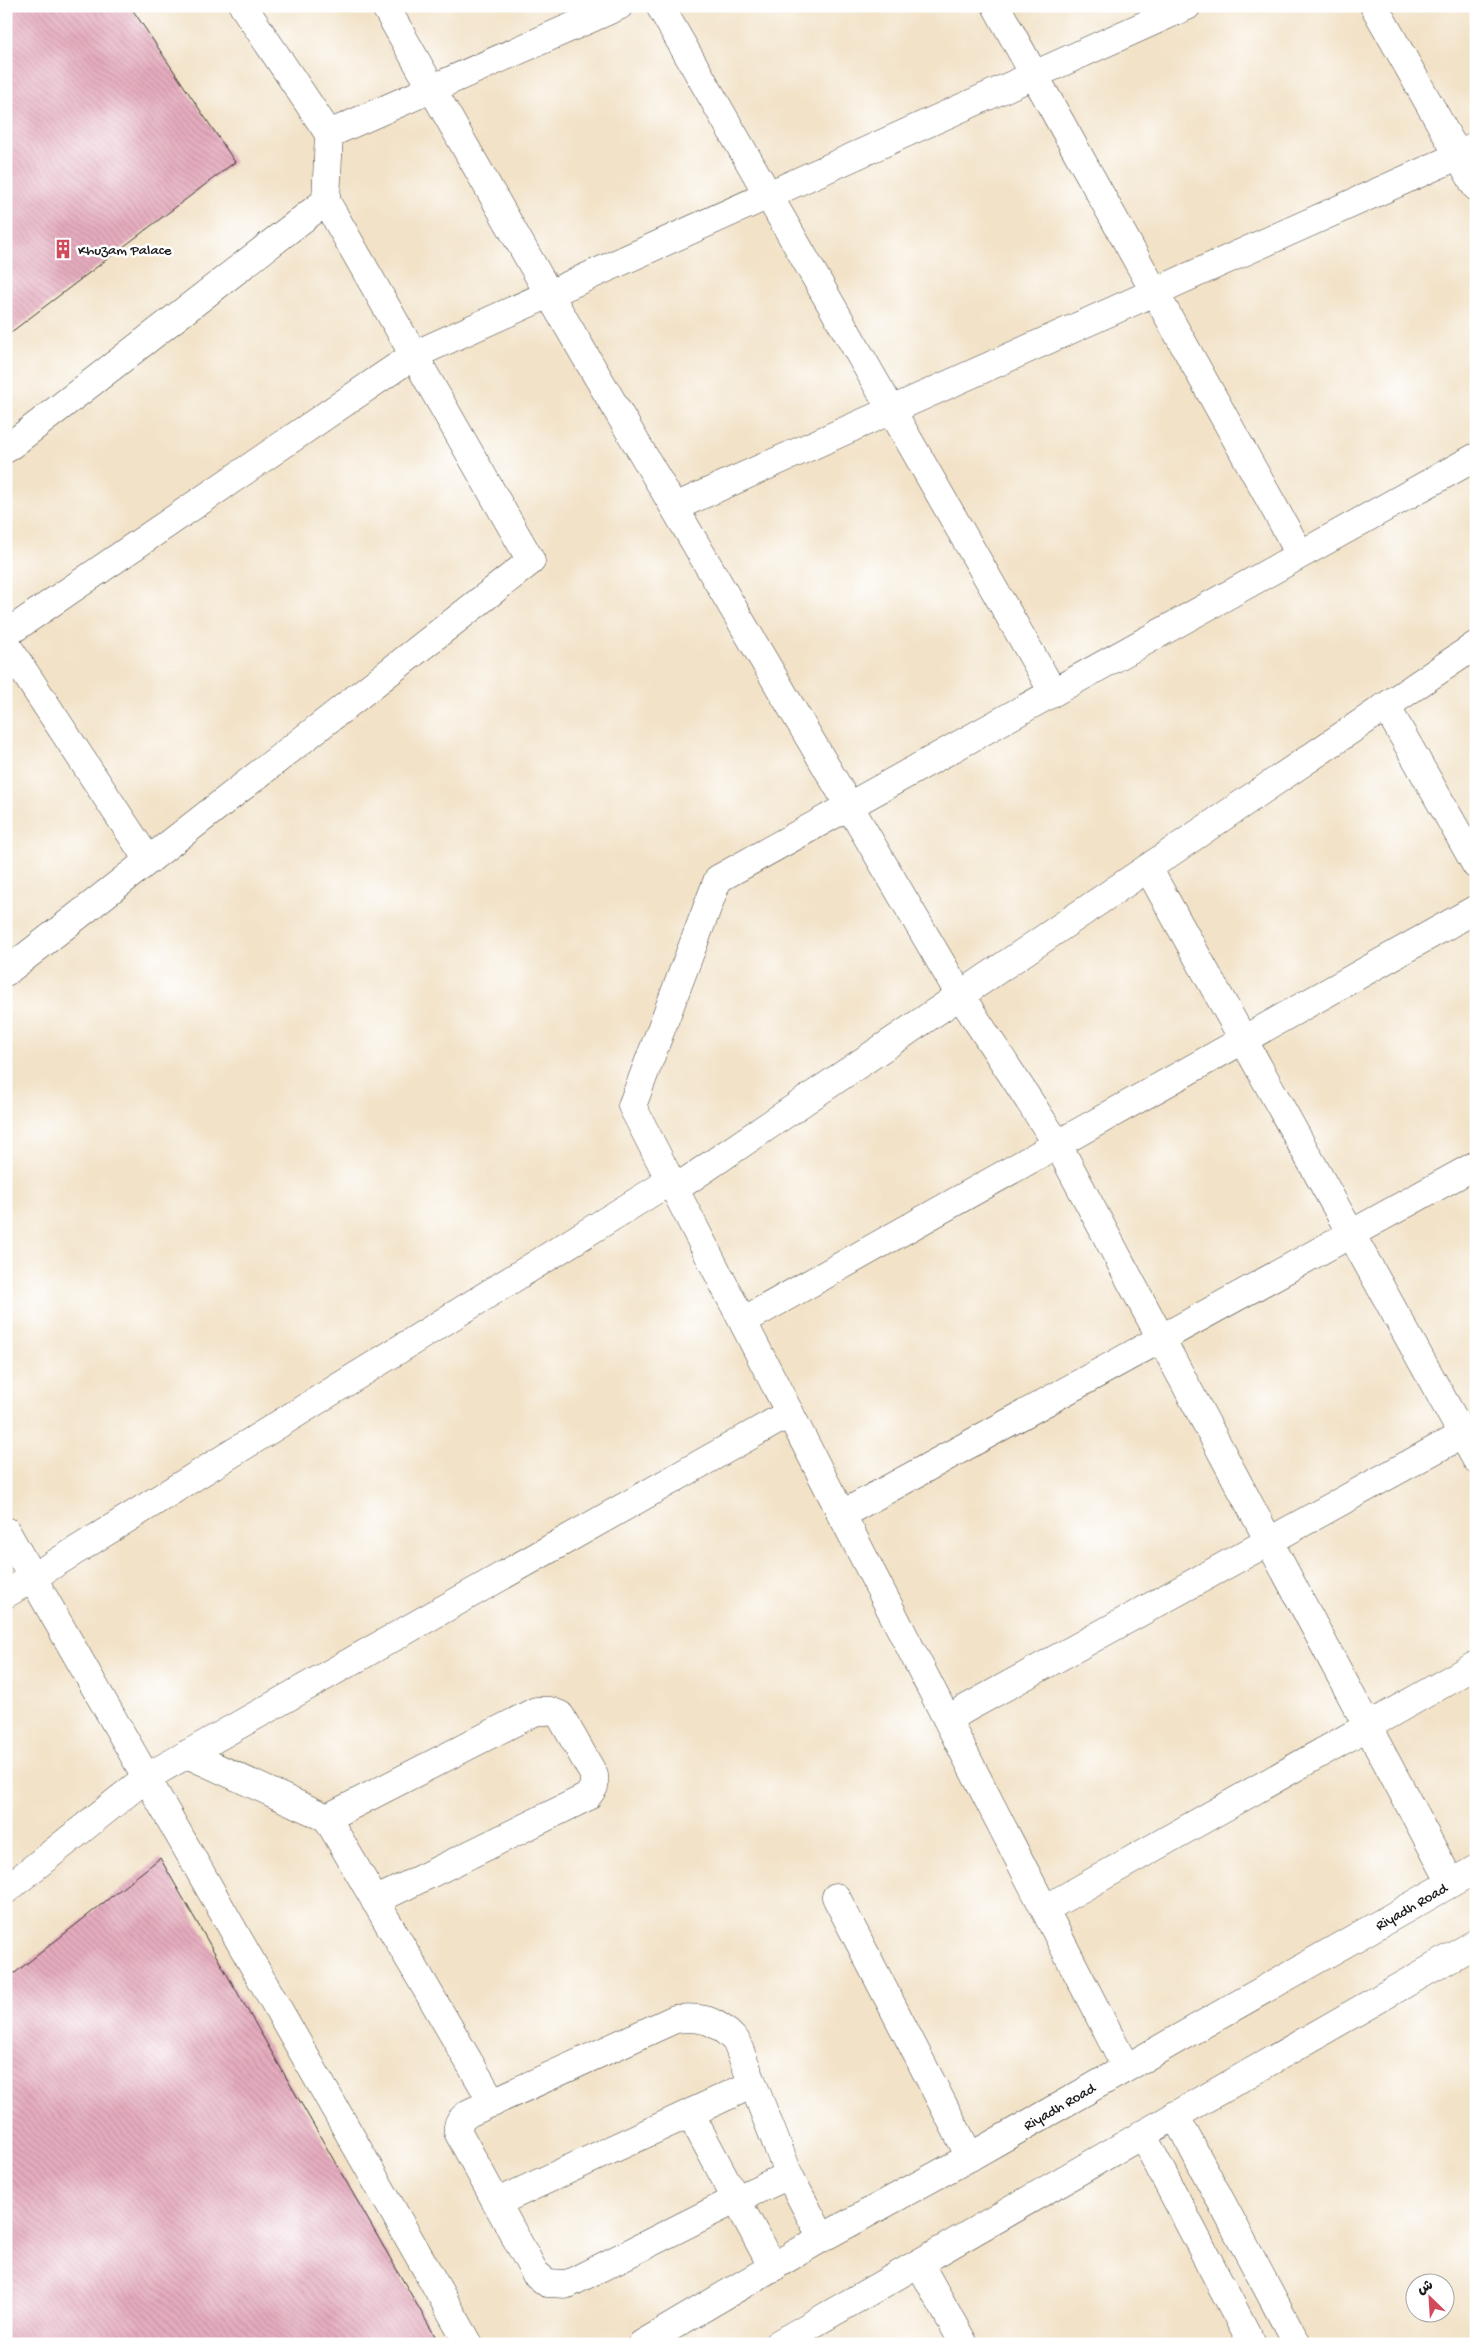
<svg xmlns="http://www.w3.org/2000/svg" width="1482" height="2350" viewBox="0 0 1482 2350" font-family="'Gochi Hand','Playpen Sans Arabic',sans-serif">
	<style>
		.building { fill: url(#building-back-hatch) }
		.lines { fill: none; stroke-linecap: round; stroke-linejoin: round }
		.minor-casing { stroke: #3c3a36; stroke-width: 29 }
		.highway-casing { stroke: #3c3a36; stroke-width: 29 }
		.minor { stroke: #fff; stroke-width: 28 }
		.highway { stroke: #fff; stroke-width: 28 }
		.labels { text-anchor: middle; stroke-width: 5; stroke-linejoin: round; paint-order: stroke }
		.poi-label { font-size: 15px; fill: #1c1c1c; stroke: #fff; text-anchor: start }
		.street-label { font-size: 15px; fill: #1c1c1c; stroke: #fff }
	</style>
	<defs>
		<pattern id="building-back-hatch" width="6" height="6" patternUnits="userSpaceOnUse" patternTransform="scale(1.25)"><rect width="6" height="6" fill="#e5acbe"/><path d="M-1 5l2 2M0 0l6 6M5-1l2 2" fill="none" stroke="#c493a3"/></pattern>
	</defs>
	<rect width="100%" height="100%" fill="#fff"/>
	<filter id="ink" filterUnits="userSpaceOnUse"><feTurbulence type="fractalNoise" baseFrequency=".02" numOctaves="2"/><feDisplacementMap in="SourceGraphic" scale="10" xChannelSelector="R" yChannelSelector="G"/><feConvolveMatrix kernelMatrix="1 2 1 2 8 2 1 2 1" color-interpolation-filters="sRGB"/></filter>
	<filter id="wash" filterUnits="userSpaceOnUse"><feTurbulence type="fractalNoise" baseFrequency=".0096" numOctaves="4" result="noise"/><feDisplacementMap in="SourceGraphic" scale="20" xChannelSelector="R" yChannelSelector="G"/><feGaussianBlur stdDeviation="1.12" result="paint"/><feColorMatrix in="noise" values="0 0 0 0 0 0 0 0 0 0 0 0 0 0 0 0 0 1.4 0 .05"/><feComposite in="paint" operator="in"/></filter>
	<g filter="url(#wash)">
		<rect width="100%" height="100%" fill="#f2e2c7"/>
		<g id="blocks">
			<g class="building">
				<path d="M6 6H130L235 162 6 336Z"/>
				<path d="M160 1858 439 2343V2344H6V1980Z"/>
			</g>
		</g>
	</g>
	<g filter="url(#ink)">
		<use href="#blocks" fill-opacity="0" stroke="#3c3a36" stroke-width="1"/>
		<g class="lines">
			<defs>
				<g id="minor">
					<path d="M385 6 549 294 960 995 1058 1145 1451 1883"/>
					<path d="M660 6 1053 692"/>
					<path d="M996 6 1300 554"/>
					<path d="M1374 6 1476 187"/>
					<path d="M329 134 619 6"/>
					<path d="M6 449 326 201"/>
					<path d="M675 507 1458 156 1476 145"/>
					<path d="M6 634 414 355 1187 6"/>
					<path d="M6 644 148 860"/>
					<path d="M1386 706 1476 865"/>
					<path d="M1148 868 1476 1459"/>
					<path d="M6 972 531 561 326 201 329 134 243 6"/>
					<path d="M675 1189 1476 645"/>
					<path d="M743 1321 1476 909"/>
					<path d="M841 1515 1476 1165"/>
					<path d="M6 1531 469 2344"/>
					<path d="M6 1594 670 1181"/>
					<path d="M947 1719 1476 1427"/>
					<path d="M187 1754 327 1818 536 1711H550L560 1715 594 1775V1787L587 1797 375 1901"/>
					<path d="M327 1818 493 2103"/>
					<path d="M6 1890 147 1777 790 1413"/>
					<path d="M836 1897 970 2157"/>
					<path d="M1045 1909 1476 1665"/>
					<path d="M1126 2068 632 1106 718 879 1476 457"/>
					<path d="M690 2113 773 2268"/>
					<path d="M1175 2115 1297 2344"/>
					<path d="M1142 2134 1252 2344"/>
					<path d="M789 2175 737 2199 568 2284 547 2283 535 2273 458 2132C457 2122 461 2119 469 2113L675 2019C703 2016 716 2020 736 2041L789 2175 822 2238"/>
					<path d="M496 2203 753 2084"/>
					<path d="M919 2263 964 2344"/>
				</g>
				<g id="highway">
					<path d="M642 2344 822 2238 970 2157 1476 1869"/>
					<path d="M778 2344 1476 1943"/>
				</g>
			</defs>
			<use href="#minor" class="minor-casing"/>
			<use href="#highway" class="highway-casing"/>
			<use href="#minor" class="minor"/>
			<use href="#highway" class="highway"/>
		</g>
	</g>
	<defs>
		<symbol id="building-bare" viewBox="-9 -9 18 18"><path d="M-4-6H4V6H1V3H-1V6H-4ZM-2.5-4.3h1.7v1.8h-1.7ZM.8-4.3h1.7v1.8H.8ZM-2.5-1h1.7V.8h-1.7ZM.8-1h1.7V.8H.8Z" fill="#d1495b" stroke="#fff" stroke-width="2.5" paint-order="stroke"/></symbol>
	</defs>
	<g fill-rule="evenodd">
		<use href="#building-bare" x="49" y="235" width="28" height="28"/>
	</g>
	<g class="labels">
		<g class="poi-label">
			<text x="78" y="254">Khuzam Palace</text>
		</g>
		<g class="street-label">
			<text transform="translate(1411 1906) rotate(-30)" y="5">Riyadh Road</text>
			<text transform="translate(1059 2106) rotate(-30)" y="5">Riyadh Road</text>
		</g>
	</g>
	<rect width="1482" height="2350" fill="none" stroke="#fff" stroke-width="25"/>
	<g transform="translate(1430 2298) rotate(335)"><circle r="24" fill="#ffffff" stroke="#a4a4a4"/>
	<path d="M0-4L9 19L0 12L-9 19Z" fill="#d1495b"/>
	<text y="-8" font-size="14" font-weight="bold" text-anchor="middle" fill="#1c1c1c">ش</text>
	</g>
</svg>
